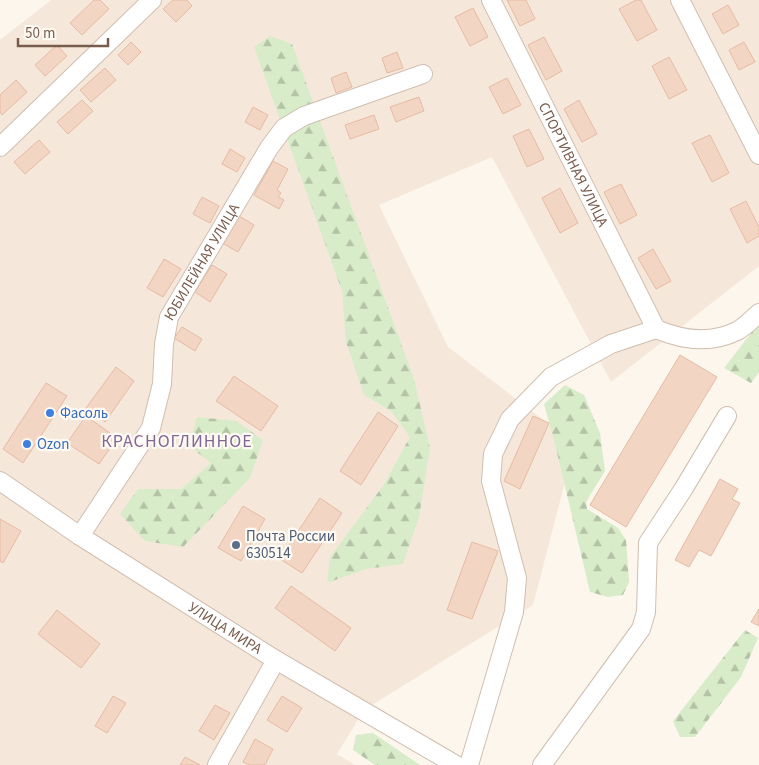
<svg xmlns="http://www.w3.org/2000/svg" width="759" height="765" viewBox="0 0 759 765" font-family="'Source Sans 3',sans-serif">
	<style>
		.residential { fill: #f5e8da }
		.forest { fill: url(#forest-firs) }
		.building { fill: #f3d5c3; stroke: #e6bba3 }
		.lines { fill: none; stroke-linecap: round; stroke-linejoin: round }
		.minor-casing { stroke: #d1beb0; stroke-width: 20 }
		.minor { stroke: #fff; stroke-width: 18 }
		.shop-dot { fill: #3f7fe0; stroke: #fffaf3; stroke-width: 2 }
		.service-dot { fill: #5c6f8a; stroke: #fffaf3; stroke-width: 2 }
		.labels { text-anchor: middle; stroke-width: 4.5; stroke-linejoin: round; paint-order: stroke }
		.street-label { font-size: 15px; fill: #7a5c4d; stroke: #fffaf3 }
		.shop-label { font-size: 15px; fill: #366cbe; stroke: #fffaf3; text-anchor: start }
		.service-label { font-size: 15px; fill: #4e5e75; stroke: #fffaf3; text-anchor: start }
		.quarter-label { font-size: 18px; letter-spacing: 1px; fill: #846695; stroke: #fffaf3 }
	</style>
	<defs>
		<pattern id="forest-firs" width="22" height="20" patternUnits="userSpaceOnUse" patternTransform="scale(1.25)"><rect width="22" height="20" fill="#d8ecc9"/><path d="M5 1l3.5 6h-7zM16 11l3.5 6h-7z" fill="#b4c2a5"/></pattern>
	</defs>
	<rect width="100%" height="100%" fill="#fdf6ec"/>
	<path class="residential" d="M51 0H759V266L611 382 492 157 379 205 448 347 575 444 533 605 364 710 337 754 355 765H0V40Z"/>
	<g class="forest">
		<path d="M270 36 292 44 414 379 430 448 419 517 403 564 366 569 327 583 330 557 383 486 410 437 391 411 364 395 346 342 342 291 254 47Z"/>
		<path d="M759 323V372L751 383 724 368Z"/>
		<path d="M565 385 584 395 600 433 605 471 586 502 587 509 618 528 626 540 629 582 623 595 608 597 590 592 554 440 544 404Z"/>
		<path d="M197 417 236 421 263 440 250 478 183 547 145 541 120 514 138 489H181L211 463 189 446Z"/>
		<path d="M745 630 758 638 741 677 695 737H680L673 721Z"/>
		<path d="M373 733 420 765H375L353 750 356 735Z"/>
	</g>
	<g class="building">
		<path d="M94 0H100L109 9 82 35 70 23Z"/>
		<path d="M173 0H187L192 6 176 22 163 9Z"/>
		<path d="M507 0H526L535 19 520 26Z"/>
		<path d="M636 0H641L657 30 637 41 619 9Z"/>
		<path d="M728 5 739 25 723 34 712 14Z"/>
		<path d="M473 8 488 37 470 46 455 17Z"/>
		<path d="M544 37 562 71 546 80 528 45Z"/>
		<path d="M131 42 141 52 128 65 118 55Z"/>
		<path d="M744 42 755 62 739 70 729 50Z"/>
		<path d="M57 45 67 56 45 76 35 65Z"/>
		<path d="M397 52 403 68 387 73 382 58Z"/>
		<path d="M669 57 687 90 669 99 652 66Z"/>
		<path d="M105 68 116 80 91 102 80 90Z"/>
		<path d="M346 72 352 87 336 93 331 78Z"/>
		<path d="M507 78 521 105 503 114 489 87Z"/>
		<path d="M16 80 27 92 2 115 0 112V95Z"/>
		<path d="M419 97 424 111 396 122 390 107Z"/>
		<path d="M82 100 93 111 68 134 57 122Z"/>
		<path d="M579 100 597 134 582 142 564 109Z"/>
		<path d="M253 107 268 115 260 130 245 122Z"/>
		<path d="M374 115 379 129 350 139 345 125Z"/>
		<path d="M529 129 544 159 527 167 513 136Z"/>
		<path d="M710 135 729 173 712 182 692 143Z"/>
		<path d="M39 140 50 152 25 174 14 162Z"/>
		<path d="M230 149 245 158 237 172 222 164Z"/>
		<path d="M273 161 288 169 277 190 281 193 278 197 284 200 279 209 254 195Z"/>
		<path d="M621 184 637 215 620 224 604 192Z"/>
		<path d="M560 188 578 223 560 233 542 198Z"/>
		<path d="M202 197 219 206 210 223 193 214Z"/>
		<path d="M746 201 759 227V236L747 243 730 209Z"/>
		<path d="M239 216 254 225 238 252 222 243Z"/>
		<path d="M653 249 671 281 656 289 638 258Z"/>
		<path d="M164 259 181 269 163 297 147 288Z"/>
		<path d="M212 265 227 274 210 302 195 292Z"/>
		<path d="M182 327 202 339 195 351 174 338Z"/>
		<path d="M680 355 717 377 626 527 590 505Z"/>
		<path d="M116 367 134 381 105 422 86 408Z"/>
		<path d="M234 376 278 406 261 431 216 401Z"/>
		<path d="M46 383 67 396 23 463 3 449Z"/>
		<path d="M378 412 398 426 361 485 340 471Z"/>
		<path d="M86 416 117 438 99 464 67 443Z"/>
		<path d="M533 416 549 423 520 489 504 481Z"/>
		<path d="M720 479 738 489 732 499 740 503 711 556 699 550 689 567 675 560Z"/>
		<path d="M320 498 342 513 302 573 280 559Z"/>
		<path d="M243 506 265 519 241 561 218 548Z"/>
		<path d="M0 519 21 531 3 563 0 561Z"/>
		<path d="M472 542 498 551 472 619 447 610Z"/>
		<path d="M291 586 351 628 335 651 275 608Z"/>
		<path d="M759 609V626L751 622Z"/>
		<path d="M57 610 100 644 81 668 38 634Z"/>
		<path d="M113 696 126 703 107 733 95 726Z"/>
		<path d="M282 696 302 708 287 732 267 720Z"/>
		<path d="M215 705 230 713 214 740 199 731Z"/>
		<path d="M255 739 273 749 265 765H250L243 762Z"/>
		<path d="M185 757 200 765H180Z"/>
	</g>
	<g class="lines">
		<defs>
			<g id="minor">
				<path id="s1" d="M491 0 656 329"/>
				<path d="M680 0 759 155"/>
				<path d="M0 147 152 0"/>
				<path id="s2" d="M0 481 80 536 276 660 456 765"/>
				<path id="s3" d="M80 536 151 428 162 384 164 344 169 317 269 148 284 128 304 116 423 74"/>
				<path d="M217 765 276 660"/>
				<path d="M469 765 514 612 517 578 491 481 493 454 510 419 551 377 611 344 656 329C682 340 711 344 737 331 745 327 752 319 759 313"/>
				<path d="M542 765 641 629 646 612 648 543 684 488 727 416"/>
			</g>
		</defs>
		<use href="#minor" class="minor-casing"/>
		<use href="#minor" class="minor"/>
	</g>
	<g class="shop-dot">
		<circle cx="50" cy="413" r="5"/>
		<circle cx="27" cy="444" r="5"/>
	</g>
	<circle class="service-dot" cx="236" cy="545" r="5"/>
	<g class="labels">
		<g class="street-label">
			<text dy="5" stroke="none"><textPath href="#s1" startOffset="184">СПОРТИВНАЯ УЛИЦА</textPath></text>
			<text dy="5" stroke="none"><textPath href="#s3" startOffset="306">ЮБИЛЕЙНАЯ УЛИЦА</textPath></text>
			<text dy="5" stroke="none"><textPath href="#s2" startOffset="269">УЛИЦА МИРА</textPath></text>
		</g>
		<g class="shop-label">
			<text x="60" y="418">Фасоль</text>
			<text x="37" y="449">Ozon</text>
		</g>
		<g class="service-label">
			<text x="246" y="541">Почта России<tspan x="246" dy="17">630514</tspan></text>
		</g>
		<g class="quarter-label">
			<text x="177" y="447">КРАСНОГЛИННОЕ</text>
		</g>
	</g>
	<path d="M18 38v8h90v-8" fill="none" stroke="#7a5c4d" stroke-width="2.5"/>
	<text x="25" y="38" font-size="15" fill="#7a5c4d" stroke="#fffaf3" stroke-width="4" paint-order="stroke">50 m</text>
</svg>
